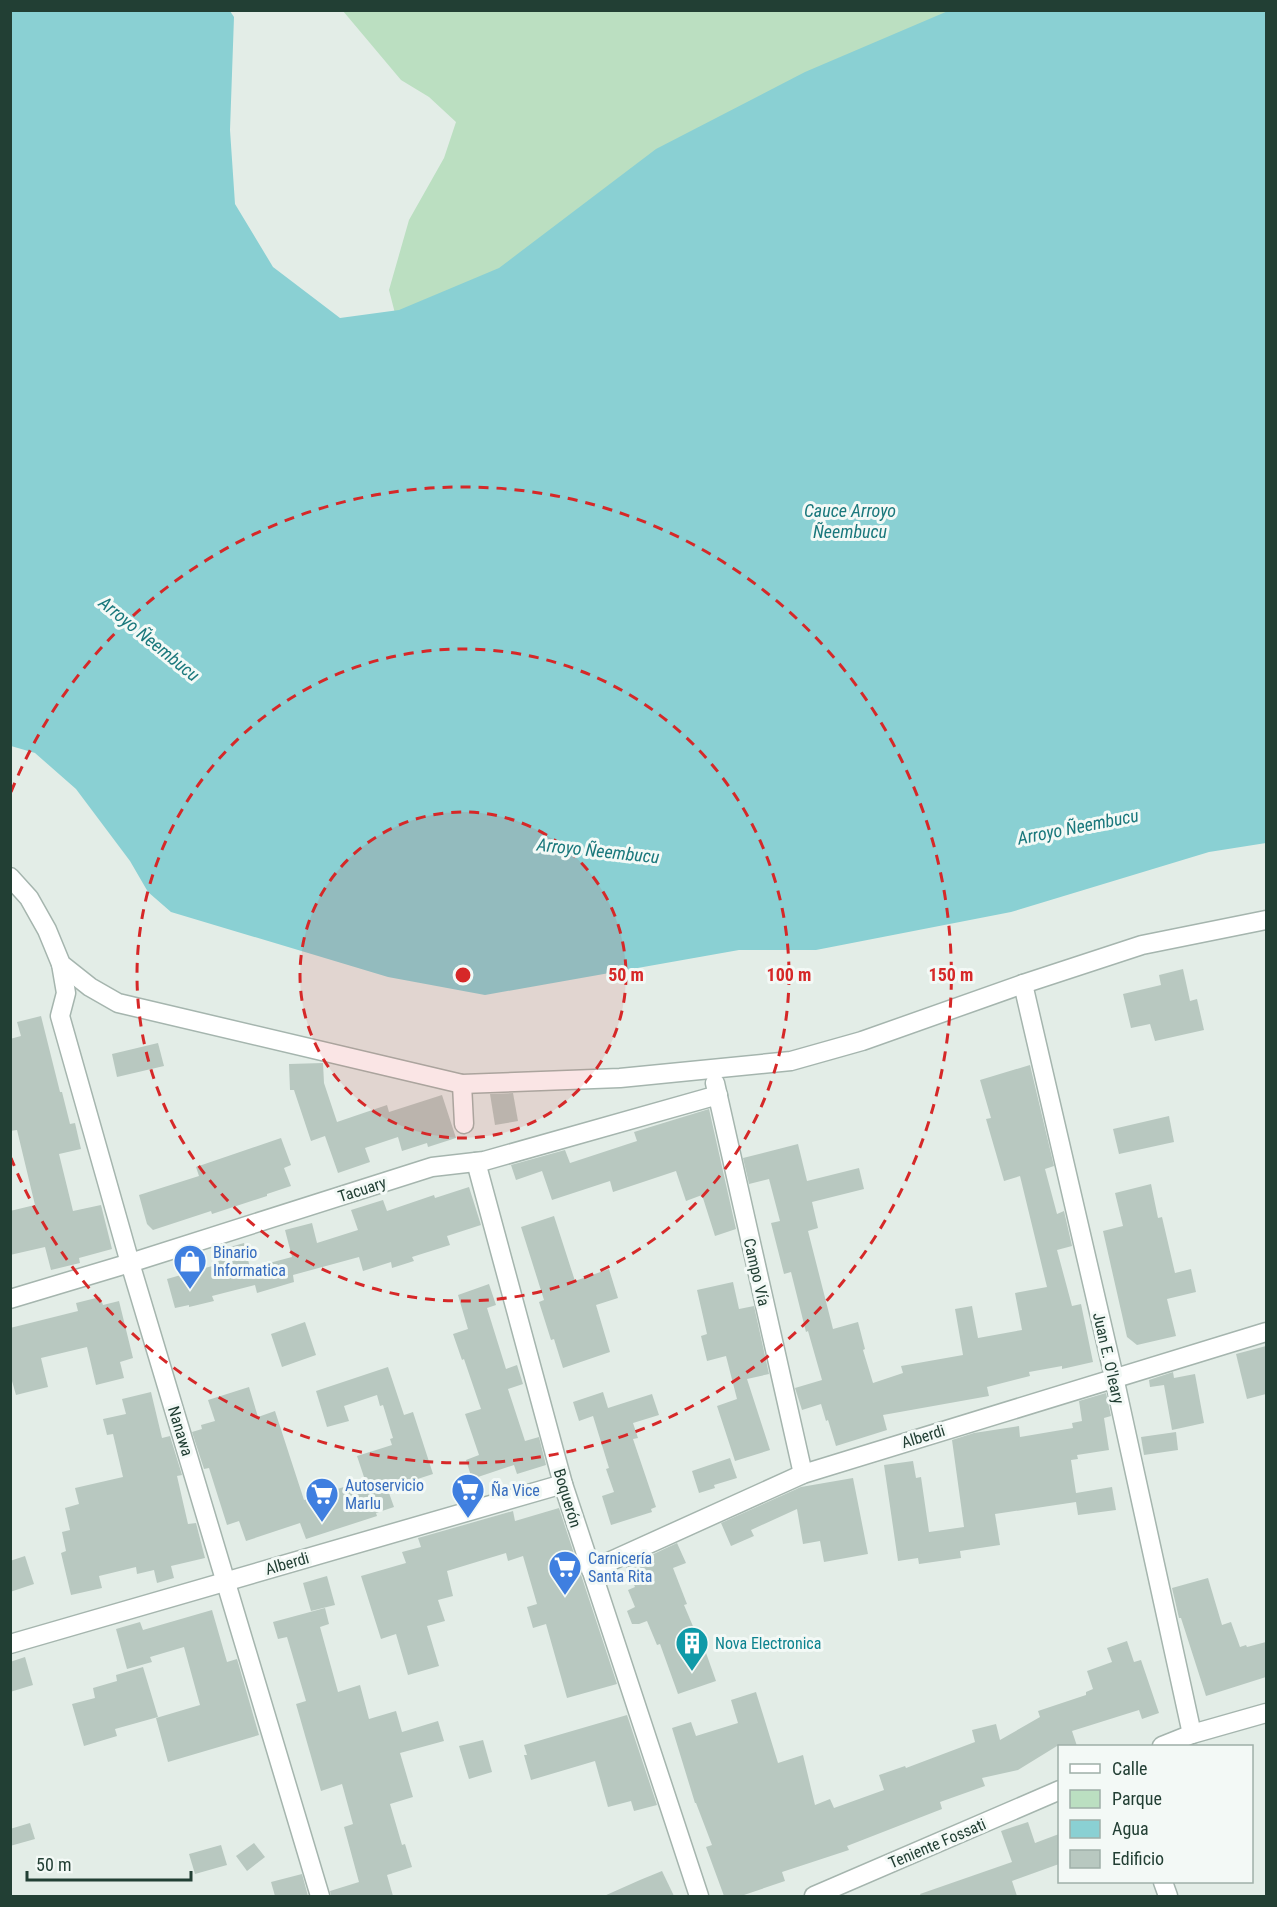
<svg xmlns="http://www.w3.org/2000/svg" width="1277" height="1907" viewBox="0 0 1277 1907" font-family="'Roboto Condensed',sans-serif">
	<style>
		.green { fill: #bbdfc1 }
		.water { fill: #8ad0d3 }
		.building { fill: #b8c8c0 }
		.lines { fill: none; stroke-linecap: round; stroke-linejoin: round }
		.minor-casing { stroke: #a5b5ae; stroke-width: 21 }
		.minor { stroke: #fff; stroke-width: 18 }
		.ring { fill: none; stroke: #d62828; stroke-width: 3; stroke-dasharray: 10 8 }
		.labels { text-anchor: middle; stroke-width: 6; stroke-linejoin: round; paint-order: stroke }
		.street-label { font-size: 16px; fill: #223f34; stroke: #f3f9f6 }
		.shop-label { font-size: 16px; fill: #366cbe; stroke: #f3f9f6; text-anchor: start }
		.culture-label { font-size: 16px; fill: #0d838f; stroke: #f3f9f6; text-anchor: start }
		.water-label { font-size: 18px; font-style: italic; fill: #1a787c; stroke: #f3f9f6 }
		.centre { fill: #d62828; stroke: #f3f9f6; stroke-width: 3 }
		.ring-label { font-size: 18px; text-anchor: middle; font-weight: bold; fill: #d62828; stroke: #f3f9f6; stroke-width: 6; stroke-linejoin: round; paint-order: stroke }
	</style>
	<rect width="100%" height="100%" fill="#e3ede7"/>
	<path class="green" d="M343 11H1010L398 325 389 290 409 220 444 158 456 122 429 97 401 80Z"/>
	<path class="water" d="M10 11H230L234 17 230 130 235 204 273 267 340 318 399 310 499 268 656 149 805 72 948 11H1266V843L1209 852 1011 912 816 950H739L485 995 388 977 171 912 148 892 130 861 76 789 35 753 11 746Z"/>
	<g class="building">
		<path d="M1183 969 1190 1001 1197 999 1204 1030 1155 1041 1150 1024 1131 1028 1123 994 1161 985 1159 975Z"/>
		<path d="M41 1016 60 1092H62L70 1124 75 1123 81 1149 59 1154 73 1211 101 1205 112 1249 79 1258 80 1263 51 1270 45 1247 10 1255V1211L35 1205 17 1130 10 1131V1039L21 1036 17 1022Z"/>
		<path d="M158 1043 164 1066 117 1077 112 1054Z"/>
		<path d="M323 1063 324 1083 337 1122 387 1105 389 1112 442 1095 456 1138 428 1147 427 1143 402 1151 398 1137 365 1148 370 1162 338 1173 325 1136 311 1141 294 1090H290L289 1064Z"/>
		<path d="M1030 1065 1054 1166 1045 1169 1057 1214 1064 1211 1072 1246 1057 1250 1072 1306 1081 1304 1093 1362 1062 1369V1366L1029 1372 1030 1376 987 1387 989 1396 883 1415 887 1430 836 1446 828 1420 826 1421 821 1404 802 1410 795 1388 822 1380 808 1331 806 1332 791 1272 784 1274 771 1223 780 1221 769 1179 749 1184 743 1158 798 1144 807 1181 859 1168 864 1189 812 1202 818 1228 808 1231 833 1329 858 1322 865 1349 863 1350 873 1383 903 1373 901 1366 963 1355 955 1309 972 1306 978 1338 1022 1330 1015 1293 1047 1287 1020 1176 1004 1181 986 1119 991 1118 980 1080Z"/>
		<path d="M513 1093 518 1121 495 1125 490 1094Z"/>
		<path d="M709 1109 736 1229 715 1236 702 1195 686 1201 676 1171 613 1192 610 1181 552 1200 542 1171 516 1180 511 1165 565 1150 570 1163 637 1141 634 1132Z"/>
		<path d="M1169 1116 1174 1142 1119 1154 1113 1129Z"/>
		<path d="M281 1138 291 1165 284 1168 291 1186 267 1194V1196L212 1214 211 1211 153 1230 147 1224 139 1195 199 1176 196 1167Z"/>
		<path d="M1151 1184 1158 1218 1162 1217 1175 1273 1191 1269 1196 1292 1167 1299 1176 1336 1137 1345 1127 1337 1103 1231 1123 1226 1115 1193Z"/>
		<path d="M469 1187 481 1225 447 1236 450 1245 412 1257 414 1261 392 1268 391 1262 363 1271 359 1257 293 1275 294 1282 257 1293 255 1285 212 1296 214 1301 189 1307V1305L175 1308 167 1279 219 1264 216 1251 244 1243 250 1268 292 1257 285 1230 312 1223 317 1243 358 1230 351 1210 383 1200 387 1211 434 1195 435 1198Z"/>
		<path d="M554 1216 575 1281 609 1269 618 1298 596 1305 610 1352 563 1368 554 1339 551 1340 539 1302 544 1300 521 1227Z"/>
		<path d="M733 1282 739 1309 754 1306 769 1374 747 1379 770 1450 735 1461 717 1406 737 1399 726 1356 707 1361 701 1336 707 1334 697 1290Z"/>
		<path d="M489 1284 496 1305 487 1308 506 1369 517 1365 523 1384 508 1389 525 1441 539 1437 546 1465 517 1474 514 1465 472 1479 466 1460 479 1455 465 1414 481 1409 464 1359 462 1360 453 1334 468 1329 458 1295Z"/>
		<path d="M100 1297 103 1305 119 1301 133 1358 120 1362 124 1378 96 1385 87 1347 41 1358 48 1387 16 1395 10 1374V1328L78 1311 76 1303Z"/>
		<path d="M305 1322 316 1355 282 1367 271 1334Z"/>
		<path d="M1266 1346V1394L1247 1399 1236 1354Z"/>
		<path d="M388 1367 404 1415 413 1412 433 1474 399 1485 400 1489 389 1493 394 1507 376 1513 377 1516 306 1539 300 1523 246 1541 239 1521 227 1525 209 1468 204 1469 192 1432 202 1429 201 1425 215 1421 208 1400 249 1387 258 1417 275 1411 304 1500 365 1480 357 1456 392 1445 390 1439 393 1438 383 1405 380 1406 377 1395 344 1406 349 1421 327 1427 316 1391Z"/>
		<path d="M1173 1372 1174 1378 1195 1374 1204 1423 1172 1430 1164 1385 1150 1387 1149 1380Z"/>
		<path d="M151 1392 162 1438 170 1436 182 1475 177 1476 188 1524 196 1523 205 1558 171 1566 174 1578 157 1583 154 1570 137 1574 136 1567 99 1576 102 1588 71 1595 61 1553 66 1551 62 1532 70 1530 65 1508 79 1504 75 1488 123 1477 113 1434 107 1435 103 1419 126 1414 122 1399Z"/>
		<path d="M603 1392 608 1408 652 1394 659 1415 633 1423 638 1438 633 1439 656 1507 651 1509 652 1512 611 1525 602 1496 614 1492 606 1469 609 1468 593 1416 579 1421 573 1402Z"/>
		<path d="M1106 1393 1111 1416 1104 1418 1109 1450 1077 1455 1078 1459 1071 1460 1076 1493 1112 1487 1116 1510 1078 1515 1076 1502 995 1514 1000 1545 960 1551 961 1558 919 1564 918 1558 898 1561 884 1465 913 1461 916 1478 921 1477 929 1532 964 1527 952 1440 974 1433 1019 1426 1020 1437 1073 1428 1072 1423 1082 1421 1079 1401Z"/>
		<path d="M1176 1432 1178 1450 1144 1455 1141 1437Z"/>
		<path d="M730 1458 737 1478 714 1485 715 1488 699 1493 692 1471Z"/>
		<path d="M853 1478 868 1554 824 1562 820 1541 803 1544 797 1509 751 1530 754 1536 731 1546 721 1523 801 1487Z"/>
		<path d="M559 1508 617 1684 567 1698 546 1624 533 1628 527 1607 537 1604 523 1556 508 1561 506 1553 447 1571 453 1596 438 1600 445 1621 427 1626 439 1666 408 1675 396 1634 381 1639 361 1576 406 1563 402 1552 421 1547 418 1538 513 1511 515 1521Z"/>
		<path d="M677 1543 686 1563 673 1568 687 1604 684 1605 703 1650H705L716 1681 678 1694 660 1644 657 1645 647 1621 639 1624H632L627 1611 635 1607 628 1590 635 1587 626 1567Z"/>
		<path d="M25 1556 34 1584 10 1592V1561Z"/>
		<path d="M327 1576 335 1605 311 1611 303 1583Z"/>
		<path d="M1208 1578 1222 1625 1231 1622 1240 1647 1246 1645 1247 1647 1266 1642V1677L1206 1696 1181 1618H1179L1172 1588Z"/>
		<path d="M325 1608 329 1624 320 1627 338 1692 360 1685 369 1719 396 1711 402 1732 438 1721 444 1741 400 1753 413 1797 390 1804 402 1845 405 1844 412 1867 387 1875 393 1896H331L330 1891 359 1882 344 1827 353 1824 342 1784 321 1791 296 1704 306 1701 287 1637 278 1639 273 1622Z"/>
		<path d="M212 1610 227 1662 237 1659 259 1735 168 1762 156 1718 200 1705 184 1647 150 1657 152 1662 127 1669 116 1629 140 1622 143 1630Z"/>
		<path d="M1127 1641 1134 1662 1141 1660 1159 1713 1142 1719 1139 1710 1072 1731 1077 1746H1057L1018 1770 982 1778 985 1786 940 1802 942 1809 847 1846 849 1850 782 1872 785 1881 741 1896H724L706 1847 712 1845 696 1803H695L672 1728 691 1722 696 1736 738 1723 731 1700 756 1692 778 1763 803 1755 815 1805 830 1799 834 1808 884 1790 879 1775 905 1766 906 1768 975 1742 972 1730 996 1724 1000 1740 1040 1717 1038 1711 1086 1695V1692L1093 1689 1087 1671 1112 1662 1107 1648Z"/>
		<path d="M25 1657 33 1685 10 1692V1662Z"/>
		<path d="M143 1667 158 1717 115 1729 117 1736 84 1746 72 1704 95 1698 93 1688 117 1681 116 1675Z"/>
		<path d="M627 1715 657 1805 634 1811 631 1801 608 1807 595 1761 531 1780 524 1755H527L524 1745Z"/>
		<path d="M483 1740 492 1772 469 1779 459 1746Z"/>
		<path d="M1028 1822 1035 1843 1059 1834V1864L1012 1881 1017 1896H921L920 1894 1012 1862 1001 1831Z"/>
		<path d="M30 1823 35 1839 10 1846V1829Z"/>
		<path d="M254 1843 265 1857 247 1871 236 1856Z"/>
		<path d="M221 1845 227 1865 195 1874 189 1854Z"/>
		<path d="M662 1871 674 1896H604L640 1880Z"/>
		<path d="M302 1874 308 1896H275L271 1882Z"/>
	</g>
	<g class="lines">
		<defs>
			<g id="minor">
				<path d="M10 877 29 898 47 930 61 964 90 987 118 1003 462 1084 620 1078 791 1061 862 1041 1023 984 1142 945 1266 920"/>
				<path d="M61 964 66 993 60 1016 130 1263 320 1896"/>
				<path d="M1023 984 1114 1377 1192 1734"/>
				<path d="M715 1083 803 1474"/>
				<path d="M462 1084 464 1124"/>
				<path d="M476 1162 563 1484 699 1896"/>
				<path d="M10 1299 130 1263 432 1167 484 1161 718 1095"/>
				<path d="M591 1570 803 1474 1266 1332"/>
				<path d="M10 1644 563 1484"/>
				<path d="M1162 1746 1192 1734 1266 1713"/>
				<path d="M1163 1882 1168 1896"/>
				<path d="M814 1896 1060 1790"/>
			</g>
		</defs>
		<use href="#minor" class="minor-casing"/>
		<use href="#minor" class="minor"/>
	</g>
	<circle cx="463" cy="975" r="163" fill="#d62828" fill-opacity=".12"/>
	<g class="ring">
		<circle cx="463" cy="975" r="163"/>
		<circle cx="463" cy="975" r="326"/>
		<path d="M11 792A488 488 0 1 1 11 1158"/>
	</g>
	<defs>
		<symbol id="shop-pin" viewBox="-11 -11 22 30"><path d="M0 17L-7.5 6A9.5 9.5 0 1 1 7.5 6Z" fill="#3f7fe0" stroke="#f3f9f6"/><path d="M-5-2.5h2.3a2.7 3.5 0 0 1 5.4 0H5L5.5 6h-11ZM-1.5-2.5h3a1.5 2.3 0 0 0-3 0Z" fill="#fff"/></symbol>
		<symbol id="supermarket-pin" viewBox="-11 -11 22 30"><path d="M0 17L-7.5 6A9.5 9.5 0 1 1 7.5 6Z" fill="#3f7fe0" stroke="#f3f9f6"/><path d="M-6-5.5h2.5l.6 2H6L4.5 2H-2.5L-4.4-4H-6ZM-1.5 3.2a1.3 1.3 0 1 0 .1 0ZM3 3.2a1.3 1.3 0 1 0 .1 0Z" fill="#fff"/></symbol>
		<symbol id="building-pin" viewBox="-11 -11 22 30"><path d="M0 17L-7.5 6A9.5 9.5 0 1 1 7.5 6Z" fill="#0f9aa8" stroke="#f3f9f6"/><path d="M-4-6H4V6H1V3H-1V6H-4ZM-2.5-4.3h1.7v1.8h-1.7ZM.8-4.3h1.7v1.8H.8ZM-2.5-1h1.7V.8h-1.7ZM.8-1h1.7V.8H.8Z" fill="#fff"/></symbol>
	</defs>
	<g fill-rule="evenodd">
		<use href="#shop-pin" x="171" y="1242" width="38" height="52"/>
		<use href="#supermarket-pin" x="449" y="1471" width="38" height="52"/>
		<use href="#supermarket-pin" x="303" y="1475" width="38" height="52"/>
		<use href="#supermarket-pin" x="546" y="1548" width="38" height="52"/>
		<use href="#building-pin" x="673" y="1624" width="38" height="52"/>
	</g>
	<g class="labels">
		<g class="street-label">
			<text transform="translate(362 1189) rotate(-18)" y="6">Tacuary</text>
			<text transform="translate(757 1272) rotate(77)" y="6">Campo Vía</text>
			<text transform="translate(1109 1358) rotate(77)" y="6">Juan E. O'leary</text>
			<text transform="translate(181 1431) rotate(73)" y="6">Nanawa</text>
			<text transform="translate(923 1436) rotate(-17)" y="6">Alberdi</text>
			<text transform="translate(568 1498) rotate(73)" y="6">Boquerón</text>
			<text transform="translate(287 1563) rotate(-16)" y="6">Alberdi</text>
			<text transform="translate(937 1843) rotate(-23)" y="6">Teniente Fossati</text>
		</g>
		<g class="shop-label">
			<text x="213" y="1258">Binario<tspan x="213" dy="18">Informatica</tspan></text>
			<text x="345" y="1491">Autoservicio<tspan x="345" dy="18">Marlu</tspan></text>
			<text x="491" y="1496">Ña Vice</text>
			<text x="588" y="1564">Carnicería<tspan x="588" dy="18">Santa Rita</tspan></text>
		</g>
		<g class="culture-label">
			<text x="715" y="1649">Nova Electronica</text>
		</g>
		<g class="water-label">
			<text x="850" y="517">Cauce Arroyo<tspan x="850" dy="21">Ñeembucu</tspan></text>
			<text transform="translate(149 639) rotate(39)" y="6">Arroyo Ñeembucu</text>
			<text transform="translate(1078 827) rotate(-11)" y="6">Arroyo Ñeembucu</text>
			<text transform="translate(598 851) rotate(6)" y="6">Arroyo Ñeembucu</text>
		</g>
	</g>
	<circle cx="463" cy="975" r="9" class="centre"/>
	<g class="ring-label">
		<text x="626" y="981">50 m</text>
		<text x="789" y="981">100 m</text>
		<text x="951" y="981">150 m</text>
	</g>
	<rect width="1277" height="1907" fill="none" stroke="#223f34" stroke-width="24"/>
	<rect x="1058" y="1745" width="195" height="138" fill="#f3f9f6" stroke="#9fafa8" stroke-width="1.5"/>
	<rect x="1070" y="1764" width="30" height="9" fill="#ffffff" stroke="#9fafa8" stroke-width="1.5"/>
	<text x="1112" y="1775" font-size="18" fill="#223f34">Calle</text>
	<rect x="1070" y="1790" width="30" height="18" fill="#bbdfc1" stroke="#9fafa8" stroke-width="1.5"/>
	<text x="1112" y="1805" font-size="18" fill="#223f34">Parque</text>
	<rect x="1070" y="1820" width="30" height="18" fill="#8ad0d3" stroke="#9fafa8" stroke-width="1.5"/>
	<text x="1112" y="1835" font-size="18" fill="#223f34">Agua</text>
	<rect x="1070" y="1850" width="30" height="18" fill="#b8c8c0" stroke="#9fafa8" stroke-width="1.5"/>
	<text x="1112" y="1865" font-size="18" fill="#223f34">Edificio</text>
	<path d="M27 1871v9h164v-9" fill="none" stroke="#223f34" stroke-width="3"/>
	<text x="36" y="1871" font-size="18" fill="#223f34" stroke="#f3f9f6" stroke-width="4.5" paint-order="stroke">50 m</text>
</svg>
